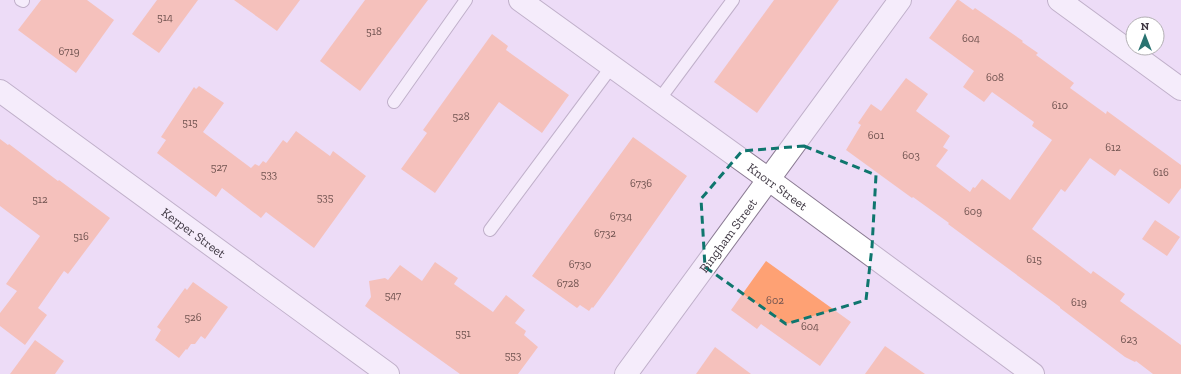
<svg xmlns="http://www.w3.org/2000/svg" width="1181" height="374" viewBox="0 0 1181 374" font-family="'Zilla Slab',serif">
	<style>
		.building { fill: #fea174 }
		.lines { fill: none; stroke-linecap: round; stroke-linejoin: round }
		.service-casing { stroke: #8b7b93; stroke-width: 14 }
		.minor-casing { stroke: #8b7b93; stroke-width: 24 }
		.service { stroke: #fff; stroke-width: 12 }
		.minor { stroke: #fff; stroke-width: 22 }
		.marked { fill: none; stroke: #0f766e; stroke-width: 3; stroke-dasharray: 8 5; stroke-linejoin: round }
		.labels { text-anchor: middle; stroke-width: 4; stroke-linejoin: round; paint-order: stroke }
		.number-label { font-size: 11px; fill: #705350 }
		.street-label { font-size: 13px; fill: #403944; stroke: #fff }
	</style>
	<rect width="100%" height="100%" fill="#eddcf7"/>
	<g class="building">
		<path d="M41 0H87L114 20 76 73 18 30Z"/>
		<path d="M157 0H198L159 53 132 34Z"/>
		<path d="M234 0H300L277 31Z"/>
		<path d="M365 0H428L360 91 320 61Z"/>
		<path d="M774 0H839L757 113 714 82Z"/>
		<path d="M957 0H959L973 10 975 8 1023 41 1022 42 1038 53 1036 55 1074 83 1070 88 1106 114 1107 111 1181 165V188L1169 204 1120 169 1115 176 1090 158 1065 192 1061 189 1032 229 1091 274 1093 271 1125 294 1120 301 1181 345V374H1153L1136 361 1135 362 1125 357 1060 308V307L948 224 949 223 913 197 912 198 846 150 861 125 858 123 871 104 881 111 906 78 928 94 916 111 950 136 943 147 948 150 936 166 970 192 973 187 975 188 982 179 1010 200 1052 140 1032 126 1034 122 992 92 984 102 963 87 974 71 929 38Z"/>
		<path d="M492 34 508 46 506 50 569 95 542 133 499 102 435 193 401 169 427 133 423 130Z"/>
		<path d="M199 86 224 103 203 132 251 168 255 164 259 166 263 161 266 163 283 140 287 143 296 131 330 156 333 151 366 176 314 248 266 212 261 218 222 188 216 197 157 153 166 140 161 137 194 87 196 89Z"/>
		<path d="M633 137 687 176 613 281 593 308 592 307 589 311 580 305 577 308 532 276Z"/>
		<path d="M0 139 8 145 9 144 58 181 59 180 110 218 68 274 64 271 38 308 47 315 25 345 0 326V313L17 291 6 284 40 236 0 206Z"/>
		<path d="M1155 220 1180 237 1167 256 1142 239Z"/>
		<path d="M766 261 851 322 820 366 761 324 757 329 731 310Z"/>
		<path d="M435 262 458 278 454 284 493 312 506 295 525 310 515 323 526 331 524 335 538 347 518 374H460L365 306 371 297 369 281 385 278 388 280 400 265 422 281Z"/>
		<path d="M193 282 228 307 205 339 201 336 195 344H191L187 350 186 349 179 358 155 340 161 330 157 327 185 288 187 290Z"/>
		<path d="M35 340 64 361 55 374H10Z"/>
		<path d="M885 346 925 374H865Z"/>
		<path d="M715 347 751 374H696Z"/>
	</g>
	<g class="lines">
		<defs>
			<g id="service">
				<path d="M21 0 23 1"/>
				<path d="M659 100 733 0"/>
				<path d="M394 102 466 0"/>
				<path d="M490 230 612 66"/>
			</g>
			<g id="minor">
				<path id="s1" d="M520 0 768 179 1033 374"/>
				<path d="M1059 0 1181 89"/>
				<path id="s2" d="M0 91 388 374"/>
				<path id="s3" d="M626 374 900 0"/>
			</g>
		</defs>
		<use href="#service" class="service-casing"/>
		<use href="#minor" class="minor-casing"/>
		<use href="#service" class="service"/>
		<use href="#minor" class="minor"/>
	</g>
	<path d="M0 0H1181V374H0ZM804 146 876 175 872 247 866 300 786 324 705 267 701 199 742 151Z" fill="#eddcf7" fill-opacity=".55" fill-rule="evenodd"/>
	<path class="marked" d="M804 146 876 175 872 247 866 300 786 324 705 267 701 199 742 151Z"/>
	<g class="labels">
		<g class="number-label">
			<text x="165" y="21">514</text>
			<text x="374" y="35">518</text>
			<text x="971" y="42">604</text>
			<text x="69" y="55">6719</text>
			<text x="995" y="81">608</text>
			<text x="1060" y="109">610</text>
			<text x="461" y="120">528</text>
			<text x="190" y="126">515</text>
			<text x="876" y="139">601</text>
			<text x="1113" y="151">612</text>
			<text x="911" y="159">603</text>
			<text x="219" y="171">527</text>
			<text x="1161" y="176">616</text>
			<text x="269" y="178">533</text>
			<text x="641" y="187">6736</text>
			<text x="325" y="201">535</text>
			<text x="40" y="203">512</text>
			<text x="973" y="215">609</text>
			<text x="621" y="220">6734</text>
			<text x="605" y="237">6732</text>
			<text x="81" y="240">516</text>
			<text x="1034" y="263">615</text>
			<text x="580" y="268">6730</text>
			<text x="568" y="287">6728</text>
			<text x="393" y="299">547</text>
			<text x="775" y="304">602</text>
			<text x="1079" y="306">619</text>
			<text x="193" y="321">526</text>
			<text x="810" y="330">604</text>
			<text x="463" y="337">551</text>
			<text x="1129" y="343">623</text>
			<text x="513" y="359">553</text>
		</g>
		<g class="street-label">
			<text dy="5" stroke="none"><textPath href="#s1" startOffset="318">Knorr Street</textPath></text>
			<text dy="5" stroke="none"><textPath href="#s2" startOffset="240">Kerper Street</textPath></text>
			<text dy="5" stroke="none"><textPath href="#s3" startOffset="172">Bingham Street</textPath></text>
		</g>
	</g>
	<g transform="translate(1145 36)"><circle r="19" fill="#ffffff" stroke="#b3b0b4"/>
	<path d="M0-3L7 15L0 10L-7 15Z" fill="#297371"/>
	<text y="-6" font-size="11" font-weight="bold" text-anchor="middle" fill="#403944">N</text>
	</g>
</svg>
